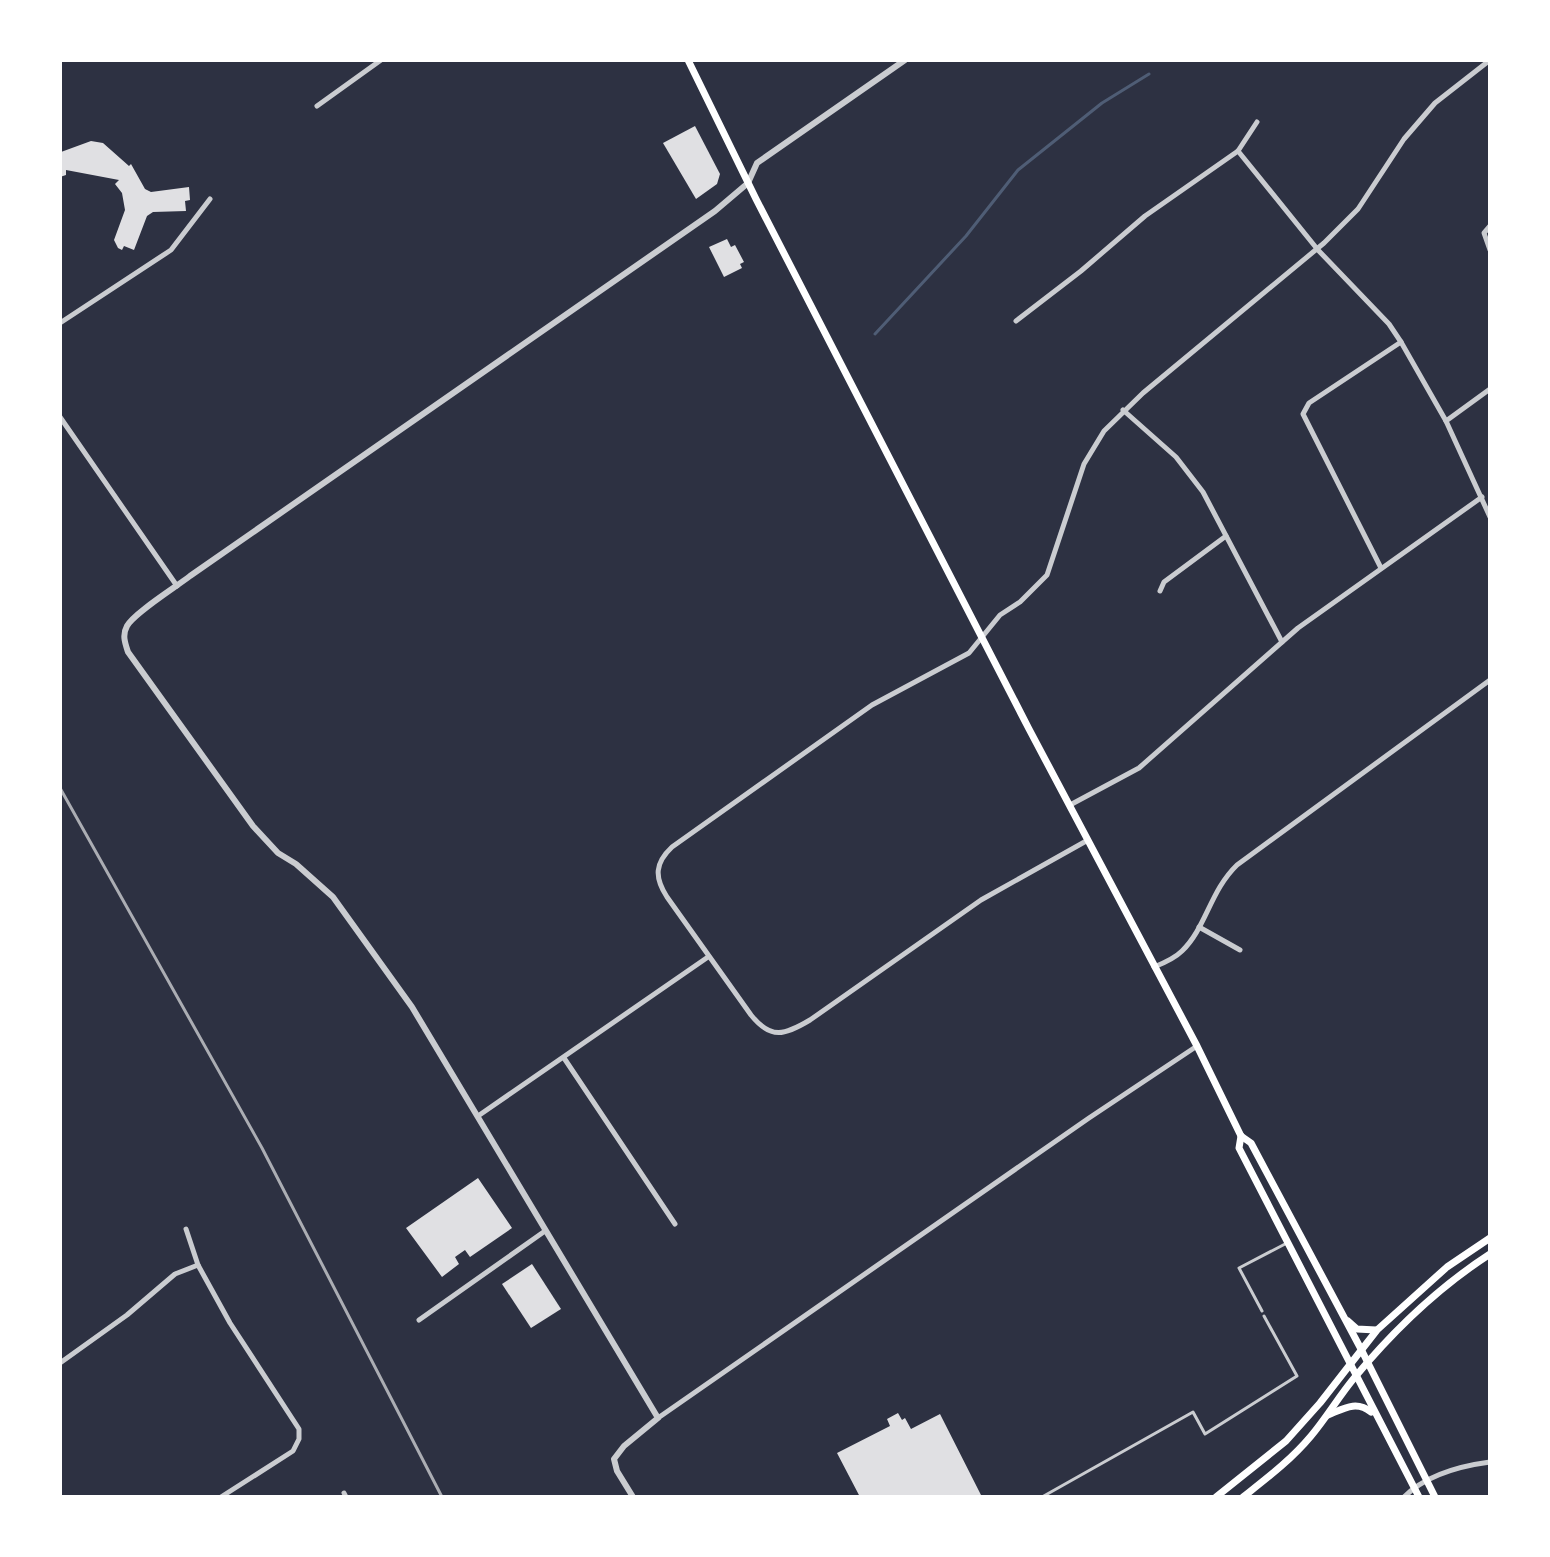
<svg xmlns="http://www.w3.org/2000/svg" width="1550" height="1557" viewBox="0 0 1550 1557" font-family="'PT Sans',sans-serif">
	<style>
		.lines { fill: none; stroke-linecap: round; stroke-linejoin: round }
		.stream { stroke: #4f5d75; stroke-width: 3 }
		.building { fill: #e0e0e3 }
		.service { stroke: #caccd0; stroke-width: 3 }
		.minor { stroke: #caccd0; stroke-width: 5 }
		.tertiary { stroke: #caccd0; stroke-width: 6 }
		.secondary { stroke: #fff; stroke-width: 7 }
		.rail { stroke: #abadb3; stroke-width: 3 }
	</style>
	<rect width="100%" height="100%" fill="#2d3142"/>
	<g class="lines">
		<path class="stream" d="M875 334 966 236 1018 170 1102 103 1149 74"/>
	</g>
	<g class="building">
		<path d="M695 126 720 174 717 184 696 199 663 143Z"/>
		<path d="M91 141 103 143 129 166 131 164 145 189 151 192 189 187 190 200 185 201 186 211 153 212 147 216 134 250 124 246 122 250 118 248 114 240 125 210 122 193 115 184 119 180 66 170V175L60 177 61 152Z"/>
		<path d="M727 239 731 247 735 245 744 262 740 264 742 268 724 277 709 247Z"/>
		<path d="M478 1178 512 1228 470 1257 465 1250 455 1257 459 1264 442 1277 406 1228Z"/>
		<path d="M532 1264 561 1309 531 1328 502 1284Z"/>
		<path d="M898 1413 902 1420 905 1418 911 1429 940 1414 982 1497H860L837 1453 890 1426 887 1419Z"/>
	</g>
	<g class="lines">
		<g class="service">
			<path d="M1262 1311 1239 1268 1287 1243"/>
			<path d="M1042 1497 1193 1412 1205 1434 1297 1376 1264 1316"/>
		</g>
		<g class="minor">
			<path d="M317 106 381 60"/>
			<path d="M1238 151 1318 250 1389 324 1401 342 1446 421 1490 517"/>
			<path d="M1490 226 1484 233 1490 250"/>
			<path d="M1016 321 1081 271 1145 216 1238 151 1257 122"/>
			<path d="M60 323 171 250 210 199"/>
			<path d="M1123 410 1176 457 1203 492 1282 642"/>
			<path d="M60 417 177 586"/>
			<path d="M1446 421 1490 389"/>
			<path d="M1381 568 1303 414 1309 403 1401 342"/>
			<path d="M1160 591 1164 582 1226 536"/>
			<path d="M1070 805 1139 768 1298 628 1482 497"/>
			<path d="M1088 840 981 900 810 1020C785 1035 771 1040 751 1015L667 897C654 877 655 863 672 847L872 705 969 653 1000 615 1020 602 1047 575 1084 464 1104 431 1143 393 1324 243 1358 209 1404 139 1435 103 1490 60"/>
			<path d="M1199 927 1240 950"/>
			<path d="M1154 967C1164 963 1175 958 1182 951 1206 928 1210 891 1237 865L1490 680"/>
			<path d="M564 1058 675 1224"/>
			<path d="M478 1116 708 957"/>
			<path d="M186 1229 198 1265 230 1323 299 1429V1439L293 1451 221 1497"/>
			<path d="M419 1320 545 1231"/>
			<path d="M60 1363 127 1315 175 1274 198 1265"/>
			<path d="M658 1418 1089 1118 1197 1046"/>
			<path d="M344 1493 346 1497"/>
			<path d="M1404 1497C1426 1475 1460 1466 1490 1462"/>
		</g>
		<path class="tertiary" d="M633 1497 617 1471 614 1459 624 1446 658 1418 412 1007 333 897 296 864 278 853 253 826 128 652C125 643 122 635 127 626 134 613 176 587 190 576L715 211 748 183 757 163 905 60"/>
		<g class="secondary">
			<path d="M688 60 756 199 1029 729 1197 1046 1241 1136 1251 1143 1361 1349 1435 1497"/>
			<path d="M1241 1136 1239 1148 1419 1497"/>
			<path d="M1348 1321 1357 1329 1376 1330"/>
			<path d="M1328 1415C1343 1409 1356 1400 1371 1412"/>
			<path d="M1216 1497 1286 1441 1320 1403 1377 1330 1447 1267 1490 1238"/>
			<path d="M1243 1497C1267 1478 1291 1460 1311 1436 1327 1417 1339 1396 1355 1377 1394 1330 1439 1287 1490 1254"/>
		</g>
		<path class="rail" d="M60 788 262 1148 442 1497"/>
	</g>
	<rect width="1550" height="1557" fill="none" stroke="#ffffff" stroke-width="124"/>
</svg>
